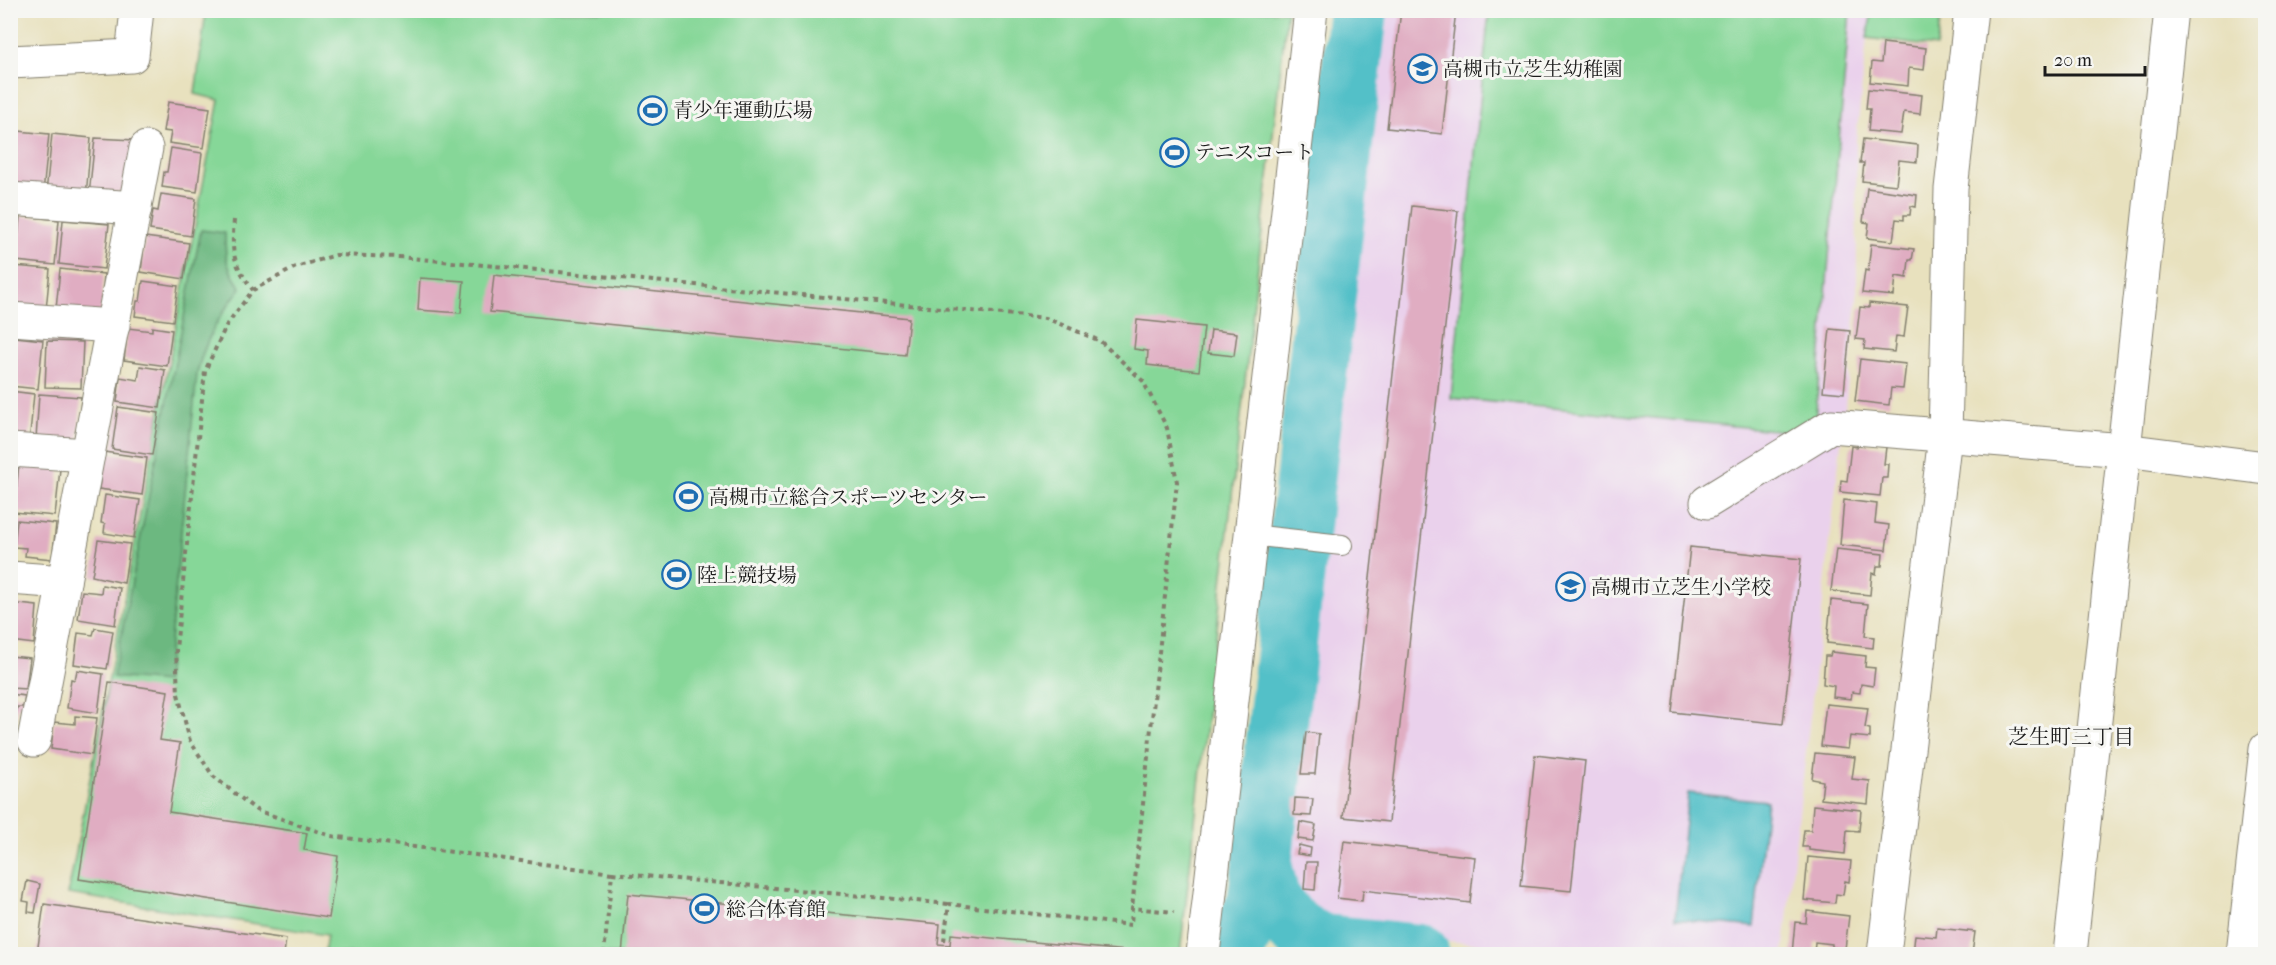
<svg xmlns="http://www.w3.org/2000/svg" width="2276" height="965" viewBox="0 0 2276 965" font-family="'IM FELL French Canon','Noto Serif JP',serif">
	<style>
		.built { fill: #ead1ec }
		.green { fill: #86d798; stroke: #517a5a; stroke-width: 1.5 }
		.forest { fill: #6cb880; stroke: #446a4e; stroke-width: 1.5 }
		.water { fill: #52c0c8; stroke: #376e72; stroke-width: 1.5 }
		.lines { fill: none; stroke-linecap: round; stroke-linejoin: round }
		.river { stroke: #52c0c8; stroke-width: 60 }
		.building { fill: #e0adc2 }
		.service-casing { stroke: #827e6d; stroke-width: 22 }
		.minor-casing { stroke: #827e6d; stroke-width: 35 }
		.path { stroke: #827e6d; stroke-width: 4; stroke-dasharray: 4.5 4.5; stroke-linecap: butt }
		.service { stroke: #fff; stroke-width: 20 }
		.minor { stroke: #fff; stroke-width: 33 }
		.labels { text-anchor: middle; stroke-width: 6; stroke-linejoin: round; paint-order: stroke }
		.poi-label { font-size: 20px; fill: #1c1c1c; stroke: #f6f6f2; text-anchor: start }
		.neighbourhood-label { font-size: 21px; fill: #1c1c1c; stroke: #f6f6f2 }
	</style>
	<rect width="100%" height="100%" fill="#f6f6f2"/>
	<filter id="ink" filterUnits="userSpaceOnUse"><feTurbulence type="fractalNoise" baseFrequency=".0167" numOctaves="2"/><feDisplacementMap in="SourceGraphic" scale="12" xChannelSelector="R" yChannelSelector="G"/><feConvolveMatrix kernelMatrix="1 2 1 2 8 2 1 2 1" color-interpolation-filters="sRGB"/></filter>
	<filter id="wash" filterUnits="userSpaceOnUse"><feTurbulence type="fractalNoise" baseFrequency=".008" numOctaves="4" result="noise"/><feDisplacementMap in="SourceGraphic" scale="24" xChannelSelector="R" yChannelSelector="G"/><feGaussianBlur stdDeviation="1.35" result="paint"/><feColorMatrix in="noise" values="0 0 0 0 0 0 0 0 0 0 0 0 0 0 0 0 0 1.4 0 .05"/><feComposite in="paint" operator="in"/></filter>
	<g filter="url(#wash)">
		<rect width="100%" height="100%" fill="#e8e1be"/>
		<path class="built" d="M1375 11H1872L1867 38 1856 141 1857 302 1783 954H1591L1338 931 1303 909 1287 871Z"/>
		<g class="green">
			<path d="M206 11H1287L1180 954H324L327 935 68 894 219 100 195 94Z"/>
			<path d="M1489 11H1850L1814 434 1451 398Z"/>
			<path d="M1872 11H1942L1936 47 1867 38Z"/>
		</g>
		<path class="forest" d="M201 230 225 233C225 258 226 267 241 288 220 314 204 341 197 374L166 682 113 677Z"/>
		<path class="water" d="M1688 793 1767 801 1754 927 1675 919Z"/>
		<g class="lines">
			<g class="river">
				<path d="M1358 10 1262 865 1270 898 1287 921 1304 935 1323 944 1420 954"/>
				<path d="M1233 954 1257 902 1262 865"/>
			</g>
		</g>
		<g id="blocks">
			<g class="building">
				<path d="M1401 10H1456L1442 134 1387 128Z"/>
				<path d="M1883 43 1926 48 1924 70 1909 68 1908 86 1870 82 1872 62 1881 63Z"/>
				<path d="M1868 89 1922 95 1920 114 1904 112 1901 134 1868 131 1870 109H1866Z"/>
				<path d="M168 102 210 108 204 148 169 143 171 132 163 131Z"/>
				<path d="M10 131 15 132 12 165H10Z"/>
				<path d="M18 131 49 134 43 193 12 191Z"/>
				<path d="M52 134 91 138 86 197 46 193Z"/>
				<path d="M95 138 135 140 129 191 89 195Z"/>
				<path d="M1863 139 1918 145 1917 162 1899 160 1896 185 1862 181 1864 163H1860Z"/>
				<path d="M171 148 202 153 197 192 162 187 164 172H167Z"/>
				<path d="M1867 188 1917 195 1916 207 1911 206 1910 215H1904V220L1896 219 1893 241 1867 238 1869 223 1863 222Z"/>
				<path d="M161 194 196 199 191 236 150 230 153 210 158 211Z"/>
				<path d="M1412 206 1458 211 1389 822 1343 817Z"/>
				<path d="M20 216 59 220 55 265 16 261Z"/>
				<path d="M10 217 17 218 13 262H10Z"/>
				<path d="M63 220 109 224 104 269 59 264Z"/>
				<path d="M145 237 189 243 184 279 141 272Z"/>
				<path d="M1871 244 1914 249 1912 260H1909L1907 278 1896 276 1894 296 1862 293 1865 270 1868 271Z"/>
				<path d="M13 266 50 269 46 310 10 307Z"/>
				<path d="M60 269 104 274 101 314 56 309Z"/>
				<path d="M494 275 909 318 905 355 490 312Z"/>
				<path d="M420 278 464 281 461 313 418 310Z"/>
				<path d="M143 281 178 286 173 321 135 316 137 301H140Z"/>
				<path d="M1869 303 1908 307 1904 337 1896 336 1894 352 1864 349 1865 340 1856 339 1860 307 1869 308Z"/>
				<path d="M1137 320 1204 327 1199 371 1147 365 1148 351 1134 349Z"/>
				<path d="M152 327 172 330 167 366 124 360 128 328 152 331Z"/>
				<path d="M1830 329 1850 331 1844 393 1823 391Z"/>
				<path d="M1211 330 1237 333 1234 356 1208 353Z"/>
				<path d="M15 337 43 340 38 389 10 386Z"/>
				<path d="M47 341 83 342 81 388 45 387Z"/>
				<path d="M1860 359 1906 364 1903 389 1891 388 1889 405 1855 401Z"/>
				<path d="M140 366 165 370 160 408 117 402 120 377 138 380Z"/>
				<path d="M10 391 34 394 29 443 10 441Z"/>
				<path d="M39 394 81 397 78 442 36 439Z"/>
				<path d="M118 407 159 413 152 455 112 449Z"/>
				<path d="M1858 444 1886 447 1884 464H1888L1887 478H1882L1880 496 1840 492 1841 480 1847 481 1851 446 1857 447Z"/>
				<path d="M104 452 147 458 142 495 99 489Z"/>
				<path d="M19 464 60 469 55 516 14 512Z"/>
				<path d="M10 466 15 467 12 497H10Z"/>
				<path d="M105 495 140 500 134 538 104 533 105 524 101 523Z"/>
				<path d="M1844 500 1877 504 1875 523 1889 525 1886 550 1840 545Z"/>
				<path d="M17 520 56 524 52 559 25 556 26 548 14 547Z"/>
				<path d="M98 540 130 544 124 583 92 576Z"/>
				<path d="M1690 547 1801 559 1783 724 1672 712Z"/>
				<path d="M1836 549 1883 554 1882 566H1877L1876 574 1872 573 1870 595 1831 591Z"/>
				<path d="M102 585 120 588 115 625 78 619 82 591 101 593Z"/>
				<path d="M1831 600 1868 604 1865 636 1874 637 1873 648 1827 643Z"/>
				<path d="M10 603 37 606 34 644 10 641Z"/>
				<path d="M95 628 113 631 107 669 74 664 78 633 93 635Z"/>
				<path d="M1831 652 1866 656 1865 667 1875 668 1873 686 1861 684 1860 693 1852 692 1851 699 1833 697 1834 686 1823 684 1825 656H1830Z"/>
				<path d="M10 656 30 658 26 689 10 688Z"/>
				<path d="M77 670 103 674 98 713 67 708 71 679 75 680Z"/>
				<path d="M109 682 168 691 160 740 180 743 169 812 307 833 304 850 338 856 329 918 79 879Z"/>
				<path d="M10 694 25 696 23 707H17L13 739H10Z"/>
				<path d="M1826 704 1868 708 1865 728 1870 729V738L1850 736 1848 749 1821 746Z"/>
				<path d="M75 716 97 718 92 755 51 749 54 722 75 724Z"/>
				<path d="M1306 732 1319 734 1315 774H1301Z"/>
				<path d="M1815 753 1855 757 1852 779 1870 781 1868 804 1821 799 1823 781 1812 779Z"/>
				<path d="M1535 755 1585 761 1571 891 1521 886Z"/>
				<path d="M1295 798 1313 799 1311 816 1294 815Z"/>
				<path d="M1813 805 1861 810 1859 831 1847 830 1845 854 1809 850V847H1802L1804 830H1811Z"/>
				<path d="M1300 822 1316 825 1313 841 1298 839Z"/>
				<path d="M1344 841 1475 857 1470 903 1363 890 1362 901 1337 898Z"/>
				<path d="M1299 845 1311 848 1310 856 1297 854Z"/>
				<path d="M1808 857 1851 861 1849 882 1845 881 1843 895 1836 894 1835 903 1804 900Z"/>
				<path d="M1306 862H1317L1315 890 1304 889Z"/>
				<path d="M27 881 40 884 35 913 28 912 29 902 23 901Z"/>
				<path d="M628 894 940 924 938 944 950 945 951 934 1137 952V954H622Z"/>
				<path d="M44 904 286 939 284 954H37Z"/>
				<path d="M1807 911 1849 916 1845 949 1832 947V944L1815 942 1814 954H1792L1795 922 1806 923Z"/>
				<path d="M1937 928 1975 932 1972 954H1913L1915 935 1936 937Z"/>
			</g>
		</g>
	</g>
	<g filter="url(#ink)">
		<use href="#blocks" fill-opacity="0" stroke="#827e6d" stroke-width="1.5"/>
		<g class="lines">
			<defs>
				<path id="service" d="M1251 535 1342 545"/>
				<g id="minor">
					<path d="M10 62 132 56 137 10"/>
					<path d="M10 199 135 208"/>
					<path d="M10 319 113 326"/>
					<path d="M10 450 88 455"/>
					<path d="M1707 502 1831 426 2124 450 2266 468"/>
					<path d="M10 578 64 582"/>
					<path d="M34 740 146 148"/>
					<path d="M1203 954 1311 10"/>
					<path d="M1884 954 1945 436 1951 189 1971 10"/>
					<path d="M2070 954 2171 10"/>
					<path d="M2243 954 2266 749"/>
				</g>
			</defs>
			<use href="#service" class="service-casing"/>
			<use href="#minor" class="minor-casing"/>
			<g class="path">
				<path d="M234 220C231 255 233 262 253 290"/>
				<path d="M612 873 949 904"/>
				<path d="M944 941 949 904 1131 925 1132 908 1174 912"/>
				<path d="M604 954 612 873 331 836 256 810 213 776 190 741 178 694 176 649 205 371 227 324 253 290 296 267 336 255 399 257 1046 318 1100 341 1143 381 1167 428 1177 482 1132 908"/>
			</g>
			<use href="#service" class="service"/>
			<use href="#minor" class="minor"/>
		</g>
	</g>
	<defs>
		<symbol id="school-ring" viewBox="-11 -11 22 22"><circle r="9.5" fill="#f6f6f2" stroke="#1f6fb2" stroke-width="1.5"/><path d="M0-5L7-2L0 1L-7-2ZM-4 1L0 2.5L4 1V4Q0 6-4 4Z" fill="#1f6fb2"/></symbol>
		<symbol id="stadium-ring" viewBox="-11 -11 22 22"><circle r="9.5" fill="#f6f6f2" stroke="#1f6fb2" stroke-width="1.5"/><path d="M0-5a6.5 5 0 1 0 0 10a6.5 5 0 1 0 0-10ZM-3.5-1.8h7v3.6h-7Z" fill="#1f6fb2"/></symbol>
	</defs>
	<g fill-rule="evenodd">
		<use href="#school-ring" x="1406" y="52" width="33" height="33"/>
		<use href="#stadium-ring" x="636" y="94" width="33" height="33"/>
		<use href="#stadium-ring" x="1158" y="136" width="33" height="33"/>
		<use href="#stadium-ring" x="672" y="480" width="33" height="33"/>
		<use href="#stadium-ring" x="660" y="558" width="33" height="33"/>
		<use href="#school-ring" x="1554" y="570" width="33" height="33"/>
		<use href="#stadium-ring" x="688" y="892" width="33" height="33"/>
	</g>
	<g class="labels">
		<g class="poi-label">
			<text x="1443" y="76">高槻市立芝生幼稚園</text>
			<text x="673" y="117">青少年運動広場</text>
			<text x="1195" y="159">テニスコート</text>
			<text x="709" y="504">高槻市立総合スポーツセンター</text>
			<text x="697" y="582">陸上競技場</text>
			<text x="1591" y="594">高槻市立芝生小学校</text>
			<text x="726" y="916">総合体育館</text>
		</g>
		<g class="neighbourhood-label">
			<text x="2071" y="744">芝生町三丁目</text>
		</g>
	</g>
	<rect width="2276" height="965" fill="none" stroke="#f6f6f2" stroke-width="36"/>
	<path d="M2045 66v9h100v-9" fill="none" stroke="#1c1c1c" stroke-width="3"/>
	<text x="2054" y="66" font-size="18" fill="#1c1c1c" stroke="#f6f6f2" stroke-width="4.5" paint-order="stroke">20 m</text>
</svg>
